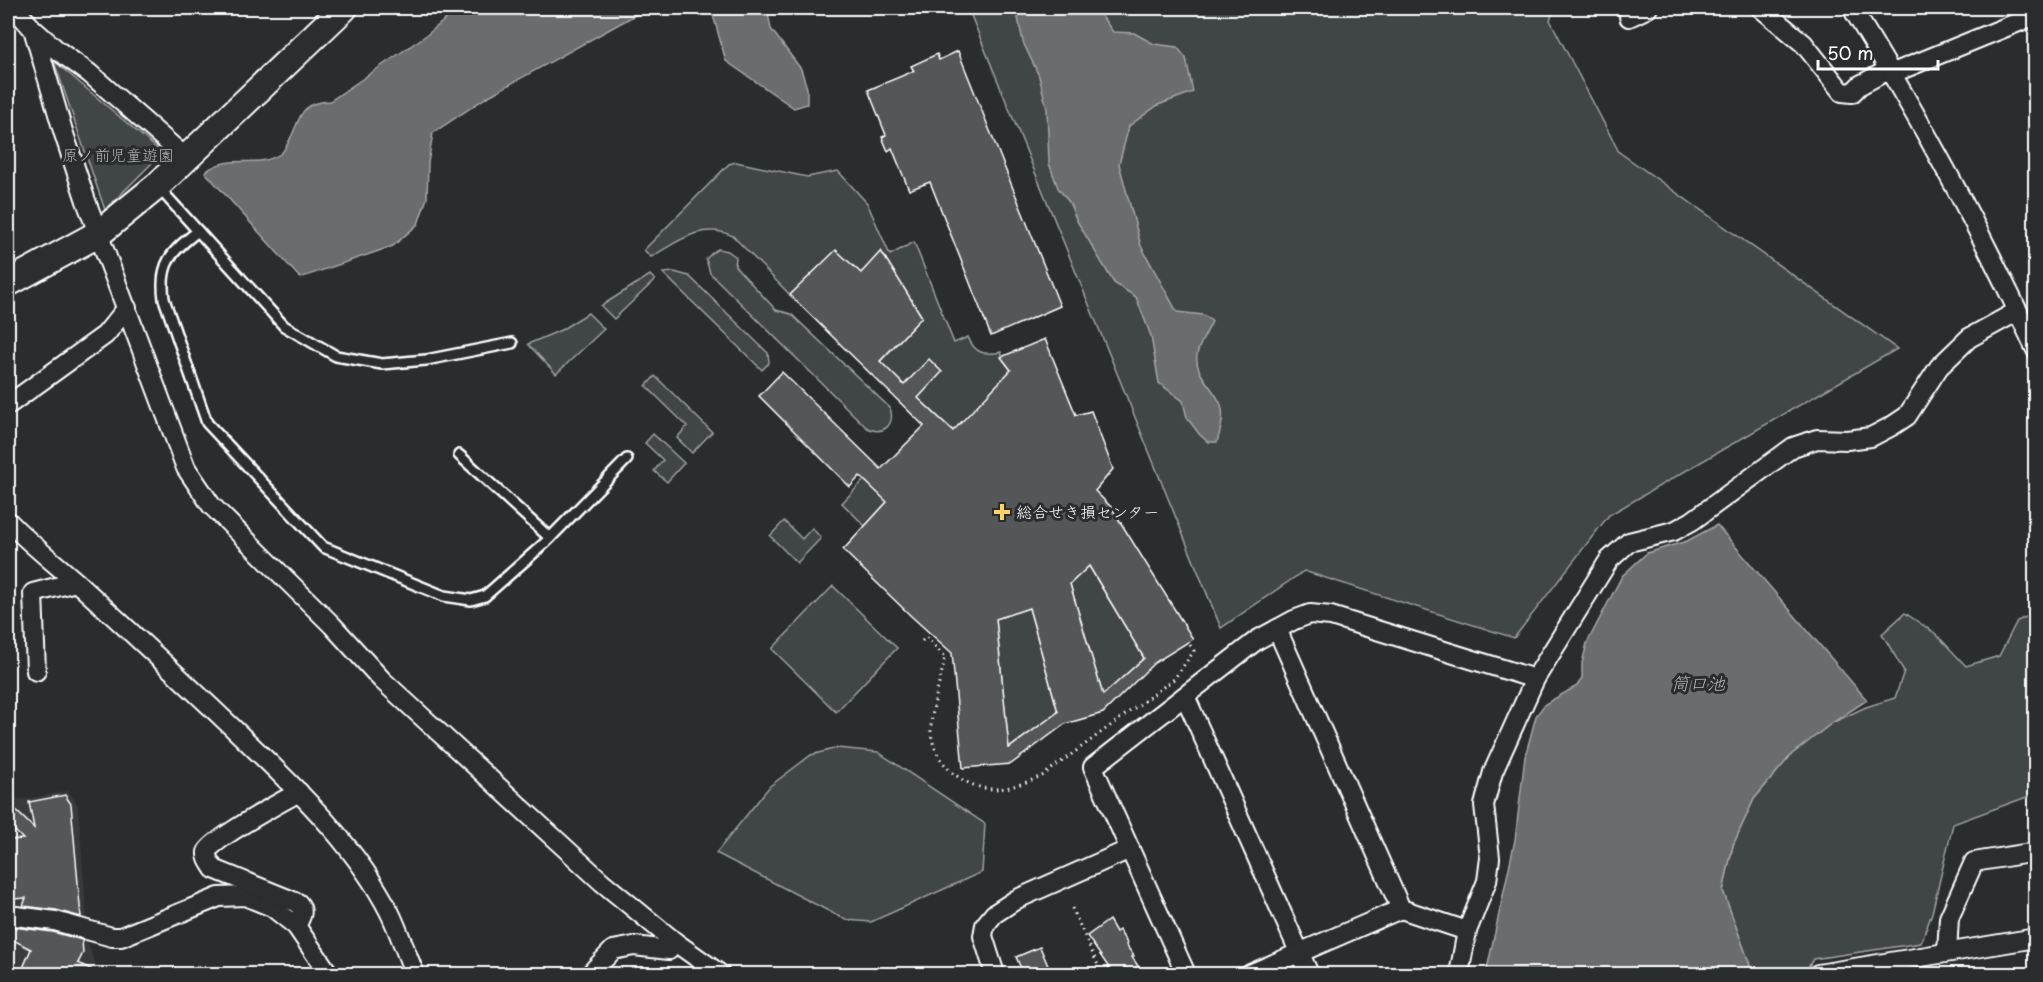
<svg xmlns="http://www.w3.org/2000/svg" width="2043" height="982" viewBox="0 0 2043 982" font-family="'Playpen Sans','Klee One',sans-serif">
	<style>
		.built { fill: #373a3b }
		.green { fill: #414445; stroke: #a0a2a2; stroke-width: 1.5 }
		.water { fill: #6a6c6d; stroke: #a6a7a7; stroke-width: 1.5 }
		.building { fill: #555758; stroke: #fff; stroke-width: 1.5; fill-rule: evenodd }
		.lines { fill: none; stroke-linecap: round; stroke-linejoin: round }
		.lane-casing { stroke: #fff; stroke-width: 14 }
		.street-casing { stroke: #fff; stroke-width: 22 }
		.secondary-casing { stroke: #fff; stroke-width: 30 }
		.path { stroke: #fff; stroke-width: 3; stroke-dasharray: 1.5 4.5; stroke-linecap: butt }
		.lane { stroke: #2a2d2e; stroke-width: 9 }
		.street { stroke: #2a2d2e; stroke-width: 18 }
		.secondary { stroke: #2a2d2e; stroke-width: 26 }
		.poi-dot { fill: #ffd166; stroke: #2a2d2e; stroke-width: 2 }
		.labels { text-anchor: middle; stroke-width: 6; stroke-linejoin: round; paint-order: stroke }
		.park-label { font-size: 16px; fill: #b3b4b5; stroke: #2a2d2e }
		.poi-label { font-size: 16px; fill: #fff; stroke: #2a2d2e; text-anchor: start }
		.water-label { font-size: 18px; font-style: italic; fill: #b4b6b6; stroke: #2a2d2e }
	</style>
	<rect width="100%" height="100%" fill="#2a2d2e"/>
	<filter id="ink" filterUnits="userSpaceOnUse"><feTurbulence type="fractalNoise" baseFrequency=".0167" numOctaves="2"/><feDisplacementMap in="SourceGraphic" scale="12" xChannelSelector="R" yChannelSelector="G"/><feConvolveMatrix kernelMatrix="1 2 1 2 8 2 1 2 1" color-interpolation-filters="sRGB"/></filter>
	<g filter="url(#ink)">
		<g class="built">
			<path d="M68 791 78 805 87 922 8 908V800L27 799Z"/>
			<path d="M8 921 85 935 95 963 102 974H8Z"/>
		</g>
		<g class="green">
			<path d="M968 8H1555L1550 20 1619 152 1897 349 1609 515 1514 638 1304 571 1221 628Z"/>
			<path d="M54 61 162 153 105 210Z"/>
			<path d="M736 162 807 177 838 171 867 203 890 255 914 242 954 343 968 337C975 354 984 355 1001 352L1004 361 1011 370 954 431 918 398 929 359 904 385 880 362 922 317 881 252 861 273 836 251 790 295 733 236C702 221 677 242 651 257L644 250 729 164Z"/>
			<path d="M718 249 728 251 736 257 735 266 776 310 791 314 890 408C896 425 882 437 866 427L710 273 706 259 713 252Z"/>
			<path d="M674 272 689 276 768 353 769 363 762 370 663 273Z"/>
			<path d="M650 275 655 280 614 319 601 306Z"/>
			<path d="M588 313 604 329 556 374 528 344 561 330Z"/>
			<path d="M655 376 712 432 692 453 677 438 687 426 646 386Z"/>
			<path d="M653 434 684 463 667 482 654 471 663 460 645 443Z"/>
			<path d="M930 455 865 526 842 503 864 480 874 489Z"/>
			<path d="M784 521 802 539 812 528 821 538 797 563 770 536Z"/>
			<path d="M1089 566 1144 658 1103 695 1070 584Z"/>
			<path d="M833 586 897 648 836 712 772 649Z"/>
			<path d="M1029 608 1058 712 1009 748 996 619Z"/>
			<path d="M1905 613 1936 634 1966 666 1999 656 2017 621 2035 613V794L1953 824 1932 913 1921 943 1813 959 1804 974H1743L1750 965 1723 891 1733 845 1754 799 1792 754 1832 723 1866 707 1895 698 1904 671 1882 634Z"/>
			<path d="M837 748 878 752 985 824 982 872 871 922 846 920 716 853 770 786 811 755Z"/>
		</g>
		<g class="water">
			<path d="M459 8H648L487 97 433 133 428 163 427 198 418 224 393 246 300 278 205 172C231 152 256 170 280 154 284 151 286 147 288 143 302 118 297 103 330 101L428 34Z"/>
			<path d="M711 8H767L771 29 801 69 807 88V104L794 108 726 61Z"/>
			<path d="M1016 8H1096L1113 32 1134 33 1154 44 1177 47 1186 58 1193 92 1158 105 1129 126 1119 164 1141 246 1177 312 1203 315 1212 321C1208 332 1199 343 1197 355 1194 375 1215 388 1221 405 1225 417 1220 431 1217 442H1208L1200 435 1187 418 1183 401 1159 383 1151 336 1136 297 1114 283 1077 221 1069 202 1058 188 1049 163 1047 109 1039 76 1023 42Z"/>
			<path d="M1717 525 1867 700 1832 723 1792 754 1754 799 1733 845 1723 891 1750 965 1743 974H1486L1515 840 1525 757 1536 716 1545 704 1577 686 1582 678V663L1587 643 1622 576 1647 553 1687 541Z"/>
		</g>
		<g class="building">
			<path d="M958 51 1060 306 991 336 930 182 909 190 892 148 888 151 882 137 886 135 868 90 914 71 911 66 937 54 939 60Z"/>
			<path d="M836 250 861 273 881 251 922 317 880 361 904 385 929 359 942 372 918 398 953 431 1011 370 1001 357 1045 339 1076 415 1091 411 1113 469 1095 491 1111 507 1193 639 1154 663 1103 713 1065 724 1011 764 963 768 952 653 911 616 843 550 887 502 860 476 850 487 759 396 782 372 881 469 924 426 790 295ZM1089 566 1144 658 1103 695 1070 584ZM1029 608 1058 712 1009 748 996 619Z"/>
			<path d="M65 795 71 804 81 917 56 910 23 906 26 898 13 899 8 840 23 839 8 824V803L34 828 29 802Z"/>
			<path d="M1109 920 1116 932 1119 930 1127 943 1126 945 1134 956 1132 957 1144 975H1114L1087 936Z"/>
			<path d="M13 927 53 932 82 940 83 953 78 963 103 975H37L23 968 31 949 9 938Z"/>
			<path d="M1040 947 1052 975H1024L1016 957Z"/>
		</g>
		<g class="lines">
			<defs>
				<g id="lane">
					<path d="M159 188 284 326 336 356 382 364 426 360 512 343"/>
					<path d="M198 231C171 252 159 263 164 299L207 423 323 547 444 596 471 600 485 596 546 542 627 459"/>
					<path d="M459 455 550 538"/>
				</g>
				<g id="street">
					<path d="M14 8 33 29 63 131 86 201 186 468 211 505 332 625 382 680 602 882 675 942 720 974"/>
					<path d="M1761 8 1804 44 1842 92 1852 93 1860 85 1890 69"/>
					<path d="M1852 8C1920 118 1982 232 2036 350"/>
					<path d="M1629 17 1648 8"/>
					<path d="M33 29 57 50 89 73 186 158"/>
					<path d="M1893 73 2036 15"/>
					<path d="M8 405 105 335 127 308"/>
					<path d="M8 521C32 546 59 566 85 590 144 644 203 699 260 754 309 801 358 851 389 911 399 931 406 954 415 974"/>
					<path d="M1277 629 1401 909 1467 931"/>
					<path d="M36 671 33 593 76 582"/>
					<path d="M1185 696 1309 974"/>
					<path d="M8 915 55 921 112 937H121L219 897 245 896 272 907 296 926 329 974"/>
					<path d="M296 926C301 917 305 911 298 903L214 869C211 864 206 858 207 852 208 842 286 799 299 792"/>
					<path d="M1947 952 1949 918 1974 862 2036 852"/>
					<path d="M590 974 613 950 634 946 669 950 675 942"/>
					<path d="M995 974 983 936 985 925 994 914 1017 899 1130 849"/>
					<path d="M1186 974 1093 767 1257 640 1294 620 1310 614 1331 616 1535 679"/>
					<path d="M1250 974 1401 909"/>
					<path d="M1459 974 1467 931 1487 881 1490 858 1484 805 1493 772 1535 679 1609 560 1629 542 1674 531 1692 521 1793 447 1817 439 1847 440 1871 437 1892 426 1907 416 1939 367 1969 338 2018 311"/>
					<path d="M1818 974 2036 938"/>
				</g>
				<path id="secondary" d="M8 283 98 234 157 186 344 8"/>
			</defs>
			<use href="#lane" class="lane-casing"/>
			<use href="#street" class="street-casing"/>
			<use href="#secondary" class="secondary-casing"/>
			<g class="path">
				<path d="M922 641 926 637 945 657C941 679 933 703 931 725 929 759 961 788 993 789 1010 789 1027 782 1042 776L1174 679 1194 651 1188 642"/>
				<path d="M1072 908 1102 974"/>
			</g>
			<use href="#lane" class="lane"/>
			<use href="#street" class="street"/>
			<use href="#secondary" class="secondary"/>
		</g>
	</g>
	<path class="poi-dot" d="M999 503h6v6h6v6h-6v6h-6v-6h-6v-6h6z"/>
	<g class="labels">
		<g class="park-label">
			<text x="118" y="161">原ノ前児童遊園</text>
		</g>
		<g class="poi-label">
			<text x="1016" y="518">総合せき損センター</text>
		</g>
		<g class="water-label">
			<text x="1698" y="690">筒口池</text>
		</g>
	</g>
	<rect width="2043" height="982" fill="none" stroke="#2a2d2e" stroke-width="30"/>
	<rect x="15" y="15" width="2013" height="952" fill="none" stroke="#fff" stroke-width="2" filter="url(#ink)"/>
	<path d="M1818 60v9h120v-9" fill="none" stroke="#ffffff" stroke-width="3"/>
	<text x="1827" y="60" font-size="18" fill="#ffffff" stroke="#2a2d2e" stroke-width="4.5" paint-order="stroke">50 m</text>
</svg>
